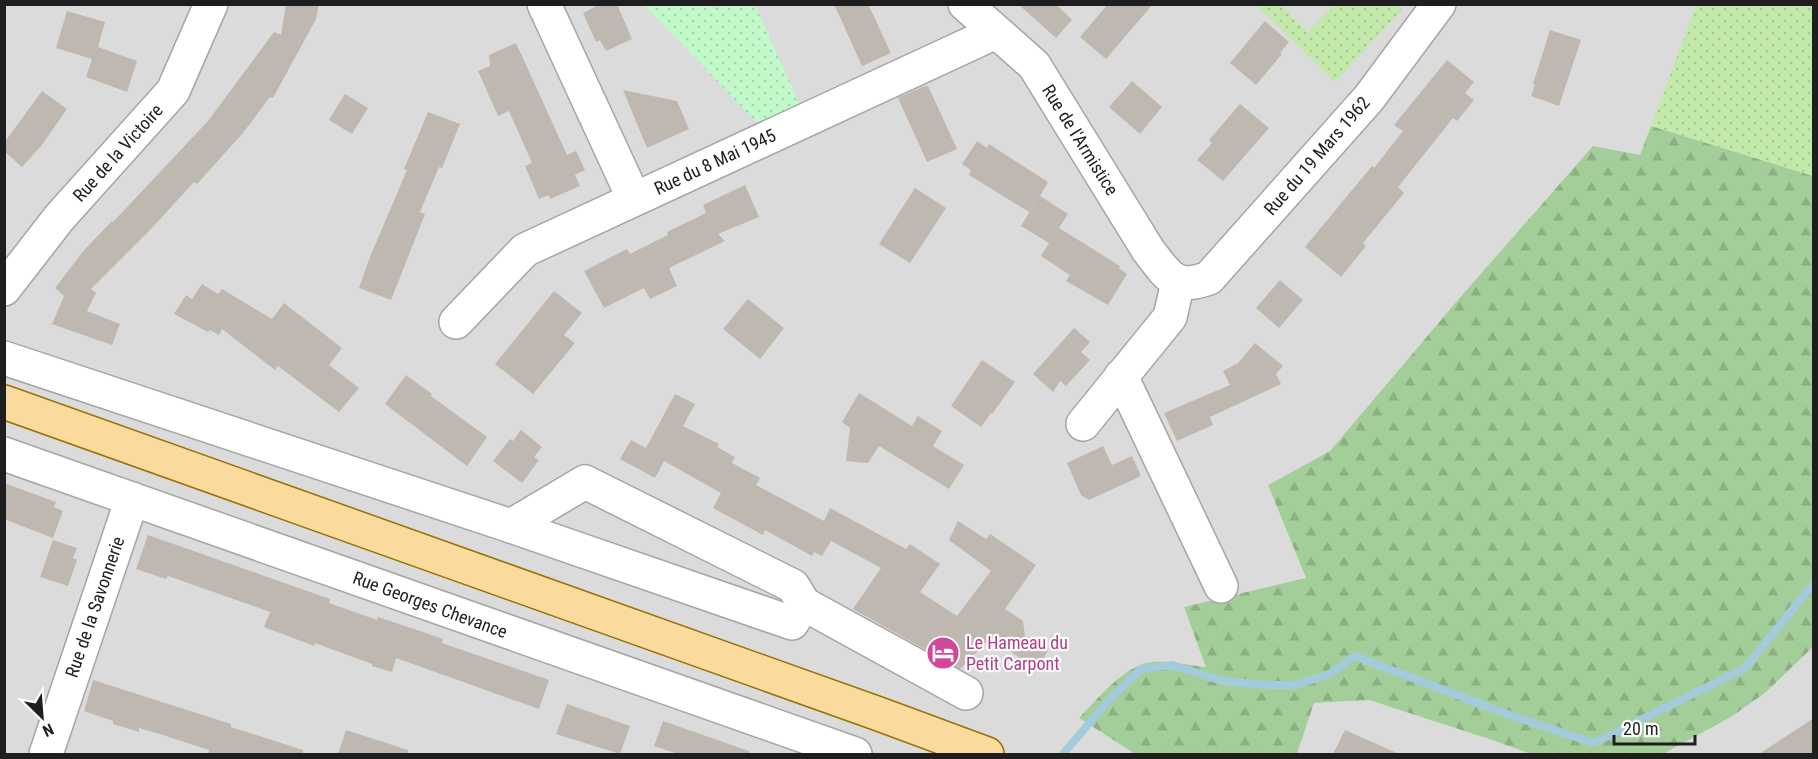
<svg xmlns="http://www.w3.org/2000/svg" width="1818" height="759" viewBox="0 0 1818 759" font-family="'Roboto Condensed',sans-serif">
	<style>
		.residential { fill: #dcdbdb }
		.grass { fill: url(#grass-dots) }
		.forest { fill: url(#forest-firs) }
		.park { fill: url(#park-dots) }
		.lines { fill: none; stroke-linecap: round; stroke-linejoin: round }
		.stream { stroke: #a4cbdc; stroke-width: 8 }
		.building { fill: #bfb8b0 }
		.minor-casing { stroke: #a5a5a5; stroke-width: 36 }
		.major-casing { stroke: #967202; stroke-width: 36 }
		.minor { stroke: #fff; stroke-width: 33 }
		.major { stroke: #fbda9d; stroke-width: 33 }
		.labels { text-anchor: middle; stroke-width: 4.5; stroke-linejoin: round; paint-order: stroke }
		.street-label { font-size: 18px; fill: #1e1e1e; stroke: #fff }
		.hotel-label { font-size: 18px; fill: #b23c85; stroke: #fff; text-anchor: start }
	</style>
	<defs>
		<pattern id="grass-dots" width="8" height="8" patternUnits="userSpaceOnUse" patternTransform="scale(1.5)"><rect width="8" height="8" fill="#c3e9aa"/><path d="M2 2h.1M6 6h.1" fill="none" stroke="#a7c792" stroke-width="1.8" stroke-linecap="round"/></pattern>
		<pattern id="forest-firs" width="22" height="20" patternUnits="userSpaceOnUse" patternTransform="scale(1.5)"><rect width="22" height="20" fill="#a4ce99"/><path d="M5 1l3.5 6h-7zM16 11l3.5 6h-7z" fill="#8db083"/></pattern>
		<pattern id="park-dots" width="8" height="8" patternUnits="userSpaceOnUse" patternTransform="scale(1.5)"><rect width="8" height="8" fill="#c1f9ca"/><path d="M2 2h.1M6 6h.1" fill="none" stroke="#a5d5ad" stroke-width="1.8" stroke-linecap="round"/></pattern>
	</defs>
	<rect width="100%" height="100%" fill="#efece4"/>
	<g class="residential">
		<path d="M4 5H1696L1641 155 1457 301 1330 451 1268 485 1306 578 1185 607 1207 667 1152 661 1138 666 1121 676 1079 718 1135 754H5Z"/>
		<path d="M1813 647V754H1663L1731 717 1765 693Z"/>
		<path d="M1369 700 1492 740 1531 754H1297L1314 703Z"/>
	</g>
	<g class="grass">
		<path d="M1256 5H1280L1308 32 1334 5H1396L1402 10 1335 82Z"/>
		<path d="M1696 5H1813V176L1651 126Z"/>
	</g>
	<path class="forest" d="M1651 126 1813 176V647L1765 693 1731 717 1663 754H1531L1492 740 1369 700 1314 703 1297 754H1135L1079 718C1098 699 1123 666 1151 662 1163 660 1193 666 1206 667L1184 607 1306 578 1268 485 1330 451 1457 301 1593 146 1640 155Z"/>
	<path class="park" d="M644 5H711L713 9 723 5H755L800 105 758 124Z"/>
	<g class="lines">
		<path class="stream" d="M1063 754 1110 699 1141 669 1172 665 1223 681 1268 685H1294L1328 675 1355 656 1504 713 1594 743 1745 668 1814 583"/>
	</g>
	<g class="building">
		<path d="M286 4H319L316 19 273 98 270 97 243 133 197 184 194 182 152 228 91 289 96 293 87 311 120 324 112 345 52 324 64 296 55 288 85 249 112 221 113 222 208 121 274 32 281 35Z"/>
		<path d="M600 4H617L632 39 606 51 600 40 596 42 583 13Z"/>
		<path d="M834 4H868L891 53 862 66Z"/>
		<path d="M1018 4H1056L1072 20 1056 38Z"/>
		<path d="M1108 4H1153L1106 59 1080 37Z"/>
		<path d="M67 11 105 22 98 47 137 61 127 92 86 77 92 59 56 48Z"/>
		<path d="M1265 21 1289 42 1280 53 1282 54 1256 85 1230 63Z"/>
		<path d="M1550 30 1581 40 1559 106 1531 96 1535 85 1533 84Z"/>
		<path d="M516 43 567 155 576 151 585 170 575 175 580 186 550 199 549 195 539 199 525 166 532 163 509 111 498 116 478 71 490 66 489 55Z"/>
		<path d="M1447 60 1474 82 1465 93 1474 100 1457 121 1453 118 1398 187 1404 193 1363 243 1366 246 1341 277 1305 247 1372 166 1374 168 1403 131 1394 125Z"/>
		<path d="M1132 81 1162 107 1140 134 1109 107Z"/>
		<path d="M928 86 957 149 927 162 898 98 922 87Z"/>
		<path d="M623 90 677 101 689 129 647 148Z"/>
		<path d="M42 91 67 109 42 145 22 167 4 151V143Z"/>
		<path d="M345 94 368 108 352 134 329 120Z"/>
		<path d="M1240 104 1269 128 1223 181 1197 160 1212 143 1209 140Z"/>
		<path d="M428 112 460 124 442 168 439 167 420 212 425 214 391 300 359 288 370 257 407 170 404 169Z"/>
		<path d="M977 141 987 148 989 144 1048 182 1040 196 1068 214 1059 228 1120 266 1119 268 1127 274 1108 305 1066 281 1070 275 1041 256 1058 229 1049 243 1021 226 1038 198 1029 212 969 175 971 170 962 164Z"/>
		<path d="M745 185 759 217 718 234 725 241 669 268 677 286 650 299 644 288 604 308 584 271 627 249 630 254 668 235 667 232 706 213 703 205Z"/>
		<path d="M915 188 946 208 910 263 879 244Z"/>
		<path d="M1280 280 1303 300 1279 328 1256 308Z"/>
		<path d="M202 284 218 294 222 289 272 319 284 303 342 348 329 365 359 388 339 412 278 366 275 370 222 329 219 335 210 330 208 332 174 314 186 295 192 299Z"/>
		<path d="M554 291 582 313 564 335 575 343 533 394 495 364Z"/>
		<path d="M748 299 784 328 760 359 723 329Z"/>
		<path d="M1074 328 1090 342 1081 352 1090 360 1066 386 1060 381 1053 392 1033 374Z"/>
		<path d="M1255 343 1283 366 1276 374 1281 384 1210 417 1213 425 1177 441 1164 413 1230 385 1223 371 1238 363Z"/>
		<path d="M982 360 1015 382 992 414 991 413 981 427 951 406Z"/>
		<path d="M406 375 432 394 431 396 487 437 467 466 385 404Z"/>
		<path d="M859 393 912 426 918 416 942 431 933 446 964 465 949 489 879 446 868 463 846 461 850 428 842 422Z"/>
		<path d="M675 394 695 404 683 426 719 444 717 447 735 457 732 463 760 478 756 485 824 521 830 508 906 549 910 544 940 564 920 592 957 616 991 571 949 540 958 521 986 539 990 534 1036 565 1005 609 1023 621 1025 636 1048 651 1036 669 991 638 960 669 853 609 881 568 831 541 822 556 814 552 812 556 765 530 763 535 713 508 721 493 664 461 655 478 620 459 631 440 646 448Z"/>
		<path d="M521 430 542 447 534 457 539 460 522 483 493 461 510 439 513 441Z"/>
		<path d="M1103 446 1112 465 1132 456 1141 476 1089 500 1081 495 1067 463Z"/>
		<path d="M4 483 56 502 54 507 63 511 53 538 4 519Z"/>
		<path d="M148 535 330 599 329 603 377 620 378 617 423 632 443 639 442 643 549 680 539 709 396 658 392 672 372 666V664L315 643 314 646 264 627 270 612 168 576 166 579 136 569Z"/>
		<path d="M53 540 77 548 73 558 77 560 68 586 40 577Z"/>
		<path d="M93 680 231 724V727L303 750V754H208L209 750 166 736 139 728V732L113 724V721L84 711Z"/>
		<path d="M567 704 630 726 620 754 556 734Z"/>
		<path d="M1814 718V754H1759Z"/>
		<path d="M663 721 749 751V754H678L654 746Z"/>
		<path d="M346 730 408 750V754H338Z"/>
		<path d="M1345 730 1399 754H1333Z"/>
	</g>
	<g class="lines">
		<defs>
			<g id="minor">
				<path d="M544 4 634 199"/>
				<path d="M965 4 1034 65 1148 250C1168 276 1175 291 1209 278L1369 98 1439 4"/>
				<path d="M4 289 59 218 173 91 211 4"/>
				<path d="M456 322 525 250 996 32"/>
				<path d="M4 358 511 526 792 623 804 604"/>
				<path d="M1121 376 1221 586"/>
				<path d="M1083 424 1170 317 1178 282"/>
				<path d="M4 454 855 754"/>
				<path d="M511 526 585 482 793 586 804 604 966 693"/>
				<path d="M46 754 132 499"/>
			</g>
			<path id="major" d="M4 402 879 714 987 754"/>
		</defs>
		<use href="#minor" class="minor-casing"/>
		<use href="#major" class="major-casing"/>
		<use href="#minor" class="minor"/>
		<use href="#major" class="major"/>
	</g>
	<defs>
		<symbol id="hotel-disc" viewBox="-11 -11 22 22"><circle r="9.5" fill="#d1479c" stroke="#fff"/><path d="M-6-4.5h1.5V1H6V5H4.5V3h-9V5H-6ZM-4 0a1.8 1.8 0 1 1 3.6 0ZM.5 0V-2.5h3Q6-2.5 6 0Z" fill="#fff"/></symbol>
	</defs>
	<g fill-rule="evenodd">
		<use href="#hotel-disc" x="924" y="634" width="38" height="38"/>
	</g>
	<g class="labels">
		<g class="street-label">
			<text transform="translate(1080 140) rotate(58)" y="6">Rue de l'Armistice</text>
			<text transform="translate(118 153) rotate(-48)" y="6">Rue de la Victoire</text>
			<text transform="translate(1317 156) rotate(-49)" y="6">Rue du 19 Mars 1962</text>
			<text transform="translate(715 162) rotate(-25)" y="6">Rue du 8 Mai 1945</text>
			<text transform="translate(430 605) rotate(20)" y="6">Rue Georges Chevance</text>
			<text transform="translate(95 607) rotate(-71)" y="6">Rue de la Savonnerie</text>
		</g>
		<g class="hotel-label">
			<text x="966" y="649">Le Hameau du<tspan x="966" dy="21">Petit Carpont</tspan></text>
		</g>
	</g>
	<rect width="1818" height="759" fill="none" stroke="#1e1e1e" stroke-width="12"/>
	<g transform="translate(42 717) rotate(155)" stroke="#ffffff" stroke-width="4.5" paint-order="stroke">
	<path d="M0-4.5L10 22L0 15L-10 22Z" fill="#1e1e1e"/>
	<text y="-9" font-size="16" font-weight="bold" text-anchor="middle" fill="#1e1e1e">N</text>
	</g>
	<path d="M1614 735v9h81v-9" fill="none" stroke="#1e1e1e" stroke-width="3"/>
	<text x="1623" y="735" font-size="18" fill="#1e1e1e" stroke="#ffffff" stroke-width="4.5" paint-order="stroke">20 m</text>
</svg>
